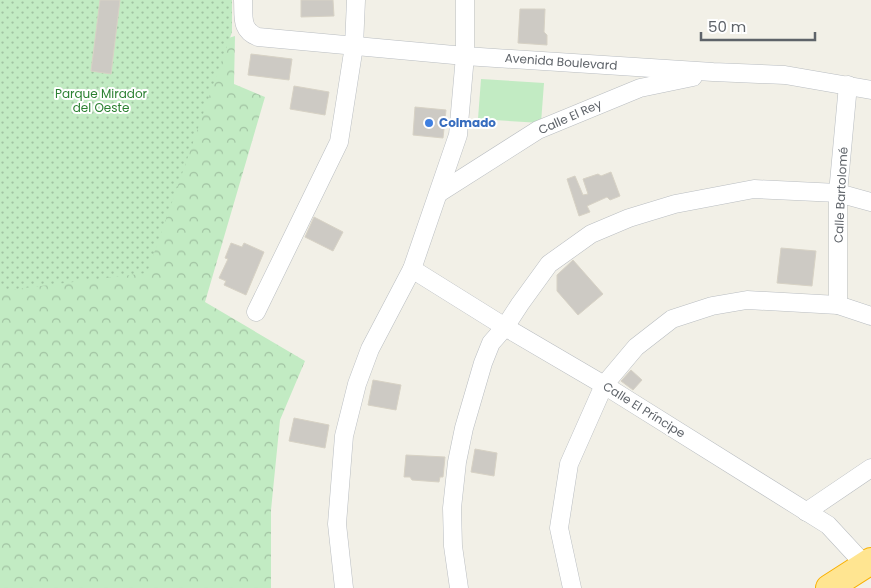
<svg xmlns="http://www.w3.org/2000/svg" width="871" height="588" viewBox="0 0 871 588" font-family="Poppins,sans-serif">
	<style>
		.forest { fill: url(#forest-crowns) }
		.park { fill: url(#park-dots) }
		.pitch { fill: #c2ebc3 }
		.building { fill: #cdcac4; stroke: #d7d2c5 }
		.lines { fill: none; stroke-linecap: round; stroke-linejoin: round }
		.minor-casing { stroke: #b9bdc1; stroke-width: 19 }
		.highway-casing { stroke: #f9b000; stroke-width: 28 }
		.minor { stroke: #fff; stroke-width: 18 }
		.highway { stroke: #ffe591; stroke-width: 26 }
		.shop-dot { fill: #3f7fe0; stroke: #fff; stroke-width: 2 }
		.labels { text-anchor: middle; stroke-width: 4; stroke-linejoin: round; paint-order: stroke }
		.street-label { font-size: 12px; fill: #5e6369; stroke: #fff }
		.park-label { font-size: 12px; fill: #2c8132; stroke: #fff }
		.shop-label { font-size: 12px; font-weight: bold; fill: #366cbe; stroke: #fff; text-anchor: start }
	</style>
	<defs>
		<pattern id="forest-crowns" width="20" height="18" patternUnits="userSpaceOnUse" patternTransform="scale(1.25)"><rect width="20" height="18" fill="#c2ebc3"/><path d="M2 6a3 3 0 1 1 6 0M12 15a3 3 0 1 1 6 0" fill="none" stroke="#a1c2a2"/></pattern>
		<pattern id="park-dots" width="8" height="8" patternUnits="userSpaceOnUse" patternTransform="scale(1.25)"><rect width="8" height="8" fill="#c2ebc3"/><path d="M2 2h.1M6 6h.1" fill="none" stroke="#a1c2a2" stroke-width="1.8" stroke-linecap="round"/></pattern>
	</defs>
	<rect width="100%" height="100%" fill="#f2f0e7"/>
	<path class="forest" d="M235 36 234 84 265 97 205 302 305 361 280 420 271 510V588H0V108Z"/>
	<path class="park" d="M0 0H232V32L147 273 0 291Z"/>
	<path class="pitch" d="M481 79 544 83 541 123 478 119Z"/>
	<g class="building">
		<path d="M100 0H120L111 74 91 71Z"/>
		<path d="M301 0H333L334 16 301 17Z"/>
		<path d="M520 9H545L544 32 547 35V45L518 43Z"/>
		<path d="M251 54 292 59 289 80 248 75Z"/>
		<path d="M294 86 329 92 325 115 290 109Z"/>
		<path d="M415 107 446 110 443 138 413 135Z"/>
		<path d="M611 172 620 196 610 200 607 197 587 206 590 212 579 216 567 179 575 176 583 195 588 194 583 179 598 174 601 176Z"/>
		<path d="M314 217 343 232 333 251 305 237Z"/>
		<path d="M231 243 242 247 244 243 264 252 246 295 224 285 226 281 219 278 228 259 225 258Z"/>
		<path d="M781 248 816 251 812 286 777 283Z"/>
		<path d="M573 260 603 294 578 315 557 291V275Z"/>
		<path d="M631 370 642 380 633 390 621 381Z"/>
		<path d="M373 380 401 385 396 410 368 405Z"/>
		<path d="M294 418 329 425 325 448 289 441Z"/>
		<path d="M475 449 497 453 494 476 471 472Z"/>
		<path d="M406 455 445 457 443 477H440L439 482 412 480 410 477H404Z"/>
	</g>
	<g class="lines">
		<defs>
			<g id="minor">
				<path d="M243 0C244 16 240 30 258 37L465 56 713 72 785 75 871 90"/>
				<path d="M439 193 538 130 640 88 693 77"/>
				<path d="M412 269 505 327 604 385 828 525 865 565"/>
				<path d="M838 305V193L848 85"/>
				<path d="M256 312 339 142 354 46 356 0"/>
				<path d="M806 512 871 468"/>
				<path d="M344 588 337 524 344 436 357 384 370 349 412 269 458 135 465 56V0"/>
				<path d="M459 588 453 546 452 508 457 462 464 428 483 363 491 343 505 327 520 304 549 264 591 234 629 218 675 204 754 189 838 193 871 202"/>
				<path d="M572 588 559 528 569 464 604 385 636 347 672 319 712 306 747 300 838 305 871 316"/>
			</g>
			<path id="highway" d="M829 588 871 561"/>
		</defs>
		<use href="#minor" class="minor-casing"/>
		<use href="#highway" class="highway-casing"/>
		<use href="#minor" class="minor"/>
		<use href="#highway" class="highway"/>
	</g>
	<circle class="shop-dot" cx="429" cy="123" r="5"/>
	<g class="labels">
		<g class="street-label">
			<text transform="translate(561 62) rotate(4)" y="4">Avenida Boulevard</text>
			<text transform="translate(570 117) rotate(-24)" y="4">Calle El Rey</text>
			<text transform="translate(841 195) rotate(-87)" y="4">Calle Bartolomé</text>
			<text transform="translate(644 410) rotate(32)" y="4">Calle El Príncipe</text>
		</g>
		<g class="park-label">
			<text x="101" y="98">Parque Mirador<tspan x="101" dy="14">del Oeste</tspan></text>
		</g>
		<g class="shop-label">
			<text x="439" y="127">Colmado</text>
		</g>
	</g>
	<path d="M701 32v8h114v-8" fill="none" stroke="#5e6369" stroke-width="2.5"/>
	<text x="708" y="32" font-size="15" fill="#5e6369" stroke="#ffffff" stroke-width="4" paint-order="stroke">50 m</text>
</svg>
